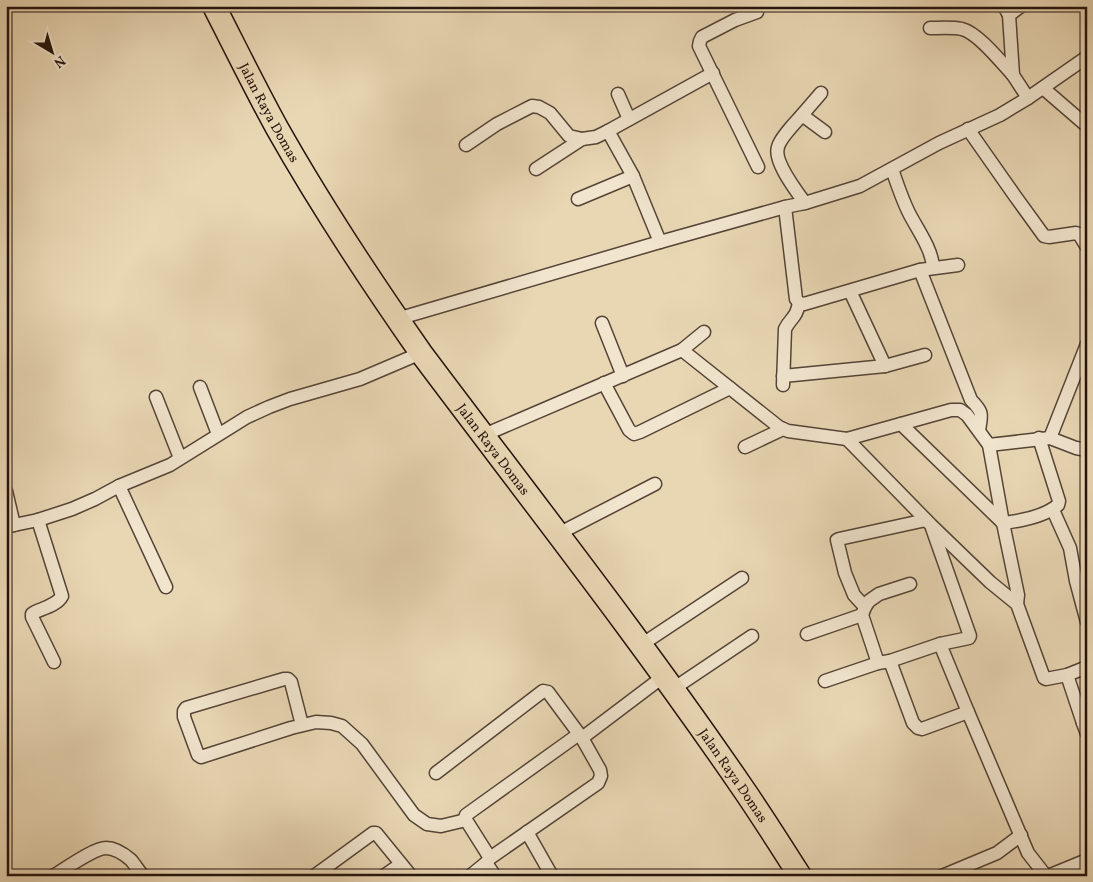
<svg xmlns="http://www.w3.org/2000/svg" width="1093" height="882" viewBox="0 0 1093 882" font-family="Vollkorn,serif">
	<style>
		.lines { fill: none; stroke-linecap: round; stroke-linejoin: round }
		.street-casing { stroke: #554437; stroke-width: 15 }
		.highway-casing { stroke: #24130d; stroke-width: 25 }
		.street { stroke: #f1e5ce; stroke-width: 12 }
		.highway { stroke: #e9d7b4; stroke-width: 22 }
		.labels { text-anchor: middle; stroke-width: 4; stroke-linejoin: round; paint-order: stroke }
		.street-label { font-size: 14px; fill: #24130d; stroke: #f1e5ce }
	</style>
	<rect width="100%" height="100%" fill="#e9d7b4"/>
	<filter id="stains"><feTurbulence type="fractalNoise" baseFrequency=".004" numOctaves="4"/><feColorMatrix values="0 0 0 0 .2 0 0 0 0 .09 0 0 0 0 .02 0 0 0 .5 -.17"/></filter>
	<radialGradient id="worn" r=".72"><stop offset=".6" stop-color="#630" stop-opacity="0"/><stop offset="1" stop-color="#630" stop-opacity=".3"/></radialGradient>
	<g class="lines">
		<defs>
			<g id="street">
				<path d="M1004 6 1009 15 1013 75 1028 98"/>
				<path d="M757 12 735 20 702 37 700 41 699 46 758 167"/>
				<path d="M1009 15 1021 6"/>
				<path d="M930 28C940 28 952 27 962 29 978 33 1001 62 1013 75"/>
				<path d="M1043 88 1087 126"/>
				<path d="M618 94 629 119"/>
				<path d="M802 115 821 93"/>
				<path d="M968 129 1015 196 1044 236 1049 237 1076 233 1079 234 1087 247"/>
				<path d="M608 131 713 73"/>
				<path d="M466 145 497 124 532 106 539 107 550 113 569 136 582 139"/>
				<path d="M536 169 582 139 596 137 608 131 633 176 660 242"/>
				<path d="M892 169C897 184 902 199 909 213 917 229 932 249 933 267"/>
				<path d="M578 199 633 176"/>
				<path d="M805 203C797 192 773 161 778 147 780 138 795 123 802 115L825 132"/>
				<path d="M785 207 796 299 799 303 804 304 920 270 958 265"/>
				<path d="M920 270 971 400C983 412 982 414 979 430"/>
				<path d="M850 291 885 366"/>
				<path d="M397 319 660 242 785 207 805 203 860 186 939 143 1000 115 1028 98 1087 57"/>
				<path d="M602 323 623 376"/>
				<path d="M682 350 704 332"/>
				<path d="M783 376 885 366 925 355"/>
				<path d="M604 383 629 430 634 434 640 432 730 388"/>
				<path d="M783 385 785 329C791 317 796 319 799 303"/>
				<path d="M200 387 218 434"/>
				<path d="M156 397 180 458"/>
				<path d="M901 424 1003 523C1020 521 1045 516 1058 505L1059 501 1039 438"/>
				<path d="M484 435 682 350 779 427 788 431 847 439 951 410H960L967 415 989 445 1003 523 1018 595 1017 604"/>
				<path d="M1050 438 1087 344"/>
				<path d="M847 439 931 525 990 582 1017 604 1044 678 1046 679 1067 675 1087 667"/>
				<path d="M989 445 1050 438 1076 448 1087 450"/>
				<path d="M745 447 783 429"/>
				<path d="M119 486 166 587"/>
				<path d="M6 491 14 525"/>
				<path d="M1053 510 1070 548 1076 581 1087 622"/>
				<path d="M38 520 62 596C57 605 44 608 35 612L32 614V617L54 662"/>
				<path d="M6 527 14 525 38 520 72 509 95 499 119 486 170 465 247 417 269 407 290 399 360 379 421 353"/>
				<path d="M558 534 655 484"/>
				<path d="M865 607 854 595 845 573 837 540 839 539 926 520"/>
				<path d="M807 634 862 615"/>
				<path d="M940 644 968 712"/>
				<path d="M641 645 742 578"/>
				<path d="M890 661 913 723 918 728 922 729 968 712 1028 853 1046 876"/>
				<path d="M878 663 862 615 865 607 869 601 879 594 910 584"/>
				<path d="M1067 675 1083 723 1087 721"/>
				<path d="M825 681 878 663 890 661 940 644 969 638 970 636 932 528"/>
				<path d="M673 689 752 636"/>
				<path d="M1083 723 1087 734"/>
				<path d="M302 725 291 682 288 679H284L186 708 184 711V717L198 755 201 757 291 728 316 722 331 723 342 726 362 744 414 815 427 824 441 826 466 820"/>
				<path d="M582 738 664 676"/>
				<path d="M436 773 543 691 548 692 582 738 600 770 601 776 598 783 490 858 486 863 470 876"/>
				<path d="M527 832 552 876"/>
				<path d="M490 858 466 820 465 818 466 815 579 734"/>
				<path d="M486 863 495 876"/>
				<path d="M53 876C65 869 94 848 106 848 115 848 124 854 131 860 135 865 139 871 143 876"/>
				<path d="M314 876 373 833H376L411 876"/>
				<path d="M384 876 401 864"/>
				<path d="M942 876 997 853 1021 835"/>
				<path d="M1048 876 1087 860"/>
			</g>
			<g id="highway">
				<path id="s1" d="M214 6C235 47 255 88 277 128 321 206 370 280 421 353 529 497 640 638 742 787 762 816 781 846 800 876"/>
			</g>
		</defs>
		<use href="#street" class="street-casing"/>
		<use href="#highway" class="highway-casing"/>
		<use href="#street" class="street"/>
		<use href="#highway" class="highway"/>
	</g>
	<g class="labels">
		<g class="street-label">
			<text dy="5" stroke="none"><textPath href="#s1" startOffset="120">Jalan Raya Domas</textPath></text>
			<text dy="5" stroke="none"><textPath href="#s1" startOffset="525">Jalan Raya Domas</textPath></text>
			<text dy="5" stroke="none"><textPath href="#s1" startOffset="930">Jalan Raya Domas</textPath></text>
		</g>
	</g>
	<rect width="1093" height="882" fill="none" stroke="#e9d7b4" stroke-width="25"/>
	<rect x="8" y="8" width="1078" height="867" fill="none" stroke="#24130d" stroke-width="2.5"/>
	<rect x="12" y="12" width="1068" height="857" fill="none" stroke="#24130d"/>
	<g transform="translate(52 52) rotate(142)" stroke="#f1e5ce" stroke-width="4" paint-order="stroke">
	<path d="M0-4L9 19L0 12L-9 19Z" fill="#24130d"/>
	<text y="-8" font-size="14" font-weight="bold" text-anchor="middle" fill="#24130d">N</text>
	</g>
	<rect width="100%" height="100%" filter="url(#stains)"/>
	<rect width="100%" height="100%" fill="url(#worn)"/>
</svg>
